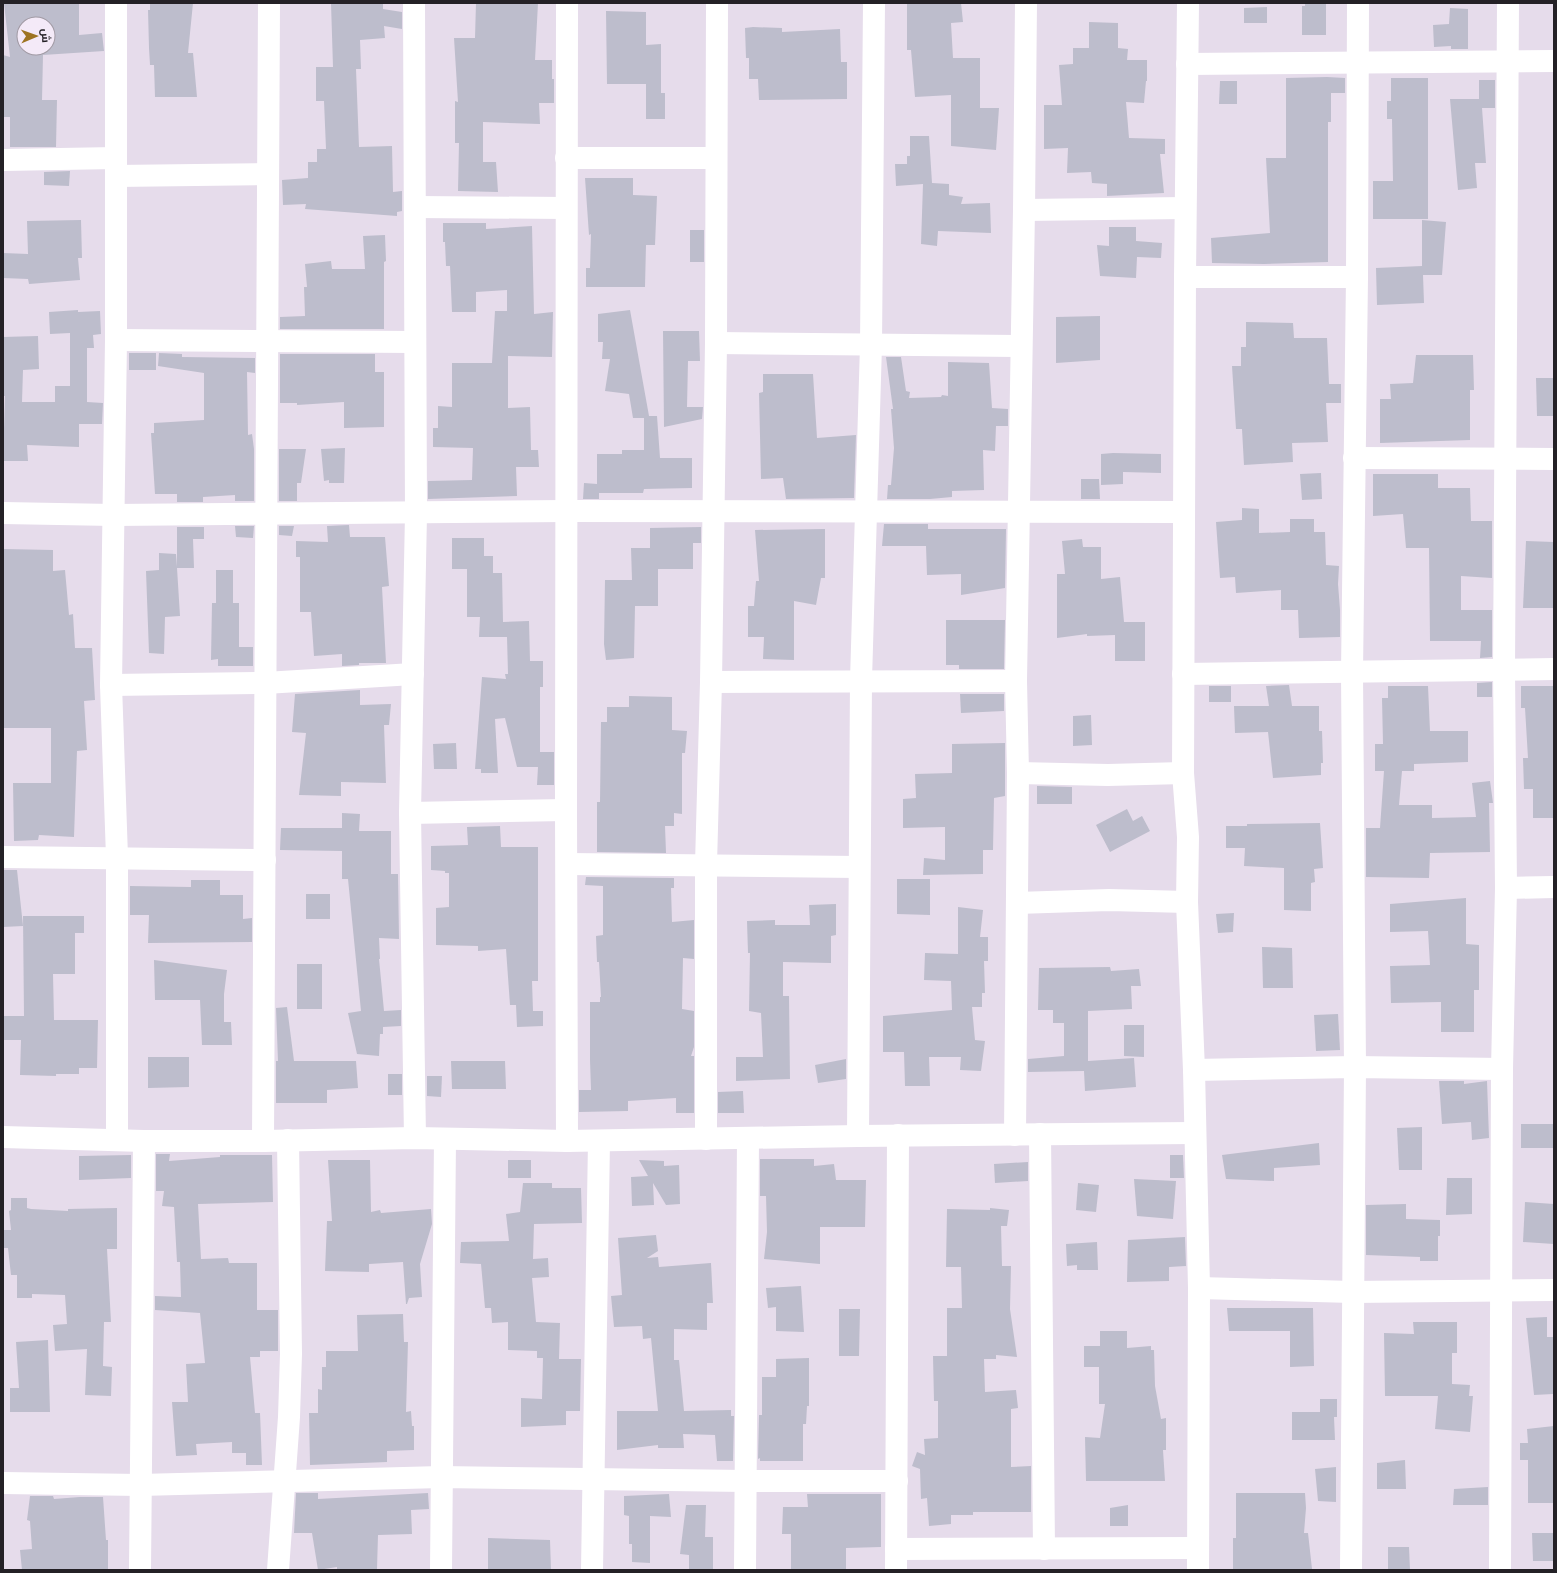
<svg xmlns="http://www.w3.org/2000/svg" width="1557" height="1573" viewBox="0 0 1557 1573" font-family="'Varela Round',Cairo,sans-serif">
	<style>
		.building { fill: #bdbdcc; fill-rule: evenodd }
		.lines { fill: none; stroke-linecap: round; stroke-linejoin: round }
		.street { stroke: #fff; stroke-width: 22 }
		.secondary { stroke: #fff; stroke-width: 22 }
	</style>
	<rect width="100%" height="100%" fill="#e6dceb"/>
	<g class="building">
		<path d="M4 3H79V35L102 33 104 51 43 55 42 100H57L56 147H10V117H3V55L10 57ZM24 24H48V48H24Z"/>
		<path d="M150 3H193L188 53H193L197 97H155L154 65H150L149 48 148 10H150Z"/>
		<path d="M331 3H383V9L402 12V29L384 26 385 38 360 40 361 69H356L359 147 392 146 393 192 402 191V211L397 212V216L305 209 306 204 283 205 282 180 308 178V162H317V149H326L324 101H316V67H333Z"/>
		<path d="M476 3H538L535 60H552V79H554V103H539L540 124 483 122V162H496L498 192 458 191 459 143H455V101L458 102 454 38H475Z"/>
		<path d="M907 3H961L963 22 951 23 953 58H980V108H999L996 150 951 146V95L915 97 911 50H907Z"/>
		<path d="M1305 3H1326V35H1302V6H1305Z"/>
		<path d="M1267 7V23H1244V8Z"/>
		<path d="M1450 8 1468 9V49H1451V46L1434 47 1433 25 1449 24Z"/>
		<path d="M606 11 646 12V45L661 44V93H665V119H646V84H607Z"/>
		<path d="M1089 22 1118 23V48L1128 49 1127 60H1147V81H1146L1144 103 1126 102 1129 138 1165 139V154H1160L1164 193 1107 196V184L1092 183 1091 172 1067 173 1068 148 1044 149V105H1062L1059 65 1073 64V48H1089Z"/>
		<path d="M753 27 782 28V32L840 29 841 62H847V99L759 100 758 79H749V58H746L745 28Z"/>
		<path d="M1327 77 1345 78V93H1331V122H1328V262L1264 264 1212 263 1211 238 1270 233 1266 158H1286V78Z"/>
		<path d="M1391 78H1428V219H1373V181H1393L1392 119H1387V101H1391Z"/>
		<path d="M1479 80H1495V108H1482L1486 163H1475L1477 188 1458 190 1450 99H1479Z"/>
		<path d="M1220 81H1237V104H1219Z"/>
		<path d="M910 136H929L932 183 949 184V195L963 197 961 204 990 203 991 233 938 231 937 246 921 244 923 184 896 186 895 164H907V156H910Z"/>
		<path d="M70 171 69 186 44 185V172Z"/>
		<path d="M585 178H633V195L657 196 655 245H646L645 287H586V268H590L591 234 589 235Z"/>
		<path d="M81 220 82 258H78L80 280 29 284 28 279 3 278V253L28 254 27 221Z"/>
		<path d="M1422 220 1446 222 1442 275H1423L1424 303 1377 305 1376 268 1422 266V269Z"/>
		<path d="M443 223H486V229L532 226 534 314 553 312 552 357 508 356V408L530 407 531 450H538L539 467H516L517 496 428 499V481L472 480 473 448 433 447V428H438V406L452 407V363H492L495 311H507V290L476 292V312H452L450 266H446L445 242H443Z"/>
		<path d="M1109 227H1136V241L1162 243 1161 258 1137 257 1136 278 1100 276 1097 245 1109 246Z"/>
		<rect x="690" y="230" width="14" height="32"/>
		<path d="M385 235 386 261 384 262V329H280V317L305 316 304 287H307L305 264 331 261 332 269H365L363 236Z"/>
		<path d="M78 310V312L100 311 101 334 93 335 94 348H87V402L103 403 102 424H79V447L27 445 28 461H3L5 396H3V337L38 336 39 369 23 370 22 402H55V386H70V333L50 334 49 312Z"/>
		<path d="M630 310 649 416H657L660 458H692V488L644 489 643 493H599V499H583L584 483 597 484V454H622V450H644V418H633L629 394 605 391 610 359H602L603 342H598V314Z"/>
		<path d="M1100 316V360L1056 363V317Z"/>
		<path d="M1246 322 1293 323 1294 338H1327L1329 384H1341V403H1326L1328 442 1292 443 1293 462 1244 465 1242 429H1236L1232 366H1241V347H1246Z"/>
		<path d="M663 331H699L700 361H688L687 407H703L702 419 664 427Z"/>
		<rect x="129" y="353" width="27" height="17"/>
		<path d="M159 353 182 354V357L255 358V373L247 372 248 435 252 434 254 449V501H235V495L203 497V502H177V494H155L151 433H154V423L204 420V373L158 366Z"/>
		<path d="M280 354H375V372H384V427L344 428V402L297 405V403H280Z"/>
		<path d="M1416 355H1473L1474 390H1470V440L1380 443V399H1391L1390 384 1413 383Z"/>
		<path d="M886 357H901L906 391 910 392 909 398 941 397 942 395 948 396V362L989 363 992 408 1008 409V426H996L995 451 983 450 984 490 952 491V497L930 499H887L888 485H891L894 448 891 409H893Z"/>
		<path d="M763 374H813L817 438 856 435 854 498 786 499 783 478 761 479 759 393 763 392Z"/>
		<path d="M1536 378H1554V416H1537Z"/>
		<path d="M345 448 344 483H329V480L324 481 321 449Z"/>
		<path d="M279 449H306L301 483H297V501H279Z"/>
		<path d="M1113 453 1161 454V473L1123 472V484L1101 485V454Z"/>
		<path d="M1321 473 1322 499 1302 500 1300 474Z"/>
		<path d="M1373 474H1438V488H1470L1471 521H1492V578L1461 576V610H1492V641H1490H1492V657L1480 658 1481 641H1430L1429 548H1406L1403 514 1373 516Z"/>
		<path d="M1081 479H1099L1100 499H1081Z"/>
		<path d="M1242 508 1259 509V533L1290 532V519H1314V532H1325L1326 565 1339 566 1338 584 1340 610V637L1299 638 1298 610H1281V590L1236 593 1235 577 1220 578 1216 522 1242 520Z"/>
		<path d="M884 524H928V529H1006L1005 588 961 595V574L927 575 926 546H882Z"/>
		<path d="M349 525 350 537H385L389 586 382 587 386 663H359V665L342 666V654L314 656 311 612H300V557H296V541L328 542 327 526Z"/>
		<path d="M235 526H254L253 538 236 537Z"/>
		<path d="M279 526H294L292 536 279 535Z"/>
		<path d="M177 527H204V539H193L194 568H177L180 616 165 617 164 654 149 653 146 571 159 570V553L176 554 177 567Z"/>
		<path d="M701 527V543H693V569H658V606H635L634 658 606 660 604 644 605 580H632L631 548H650V528Z"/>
		<path d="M825 529V578H821L816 605 794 601V660L763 659 764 637H748V606H754L756 581H759L755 530Z"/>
		<path d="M452 538H484V556H493V573H502L503 622 529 621 530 661H543V687H540V752H554V785H537L538 767H517L505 718 495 719 498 773H481V769H475L482 677 506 679 505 674H508L507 637H479L480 617H467V569H452Z"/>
		<path d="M1082 539 1083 547H1101V579L1120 577 1124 622H1145V661H1115V635L1087 636V634L1057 638V574H1065L1062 541Z"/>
		<path d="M1526 541 1554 542V608H1523Z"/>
		<path d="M3 549 53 550V571L65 570 69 615 73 614 75 648H92L95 700 84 701 87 750 77 751 74 837 39 835 38 840 14 841 13 783H51V728H3Z"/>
		<path d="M216 570H233V603H239V647H253V666H218V659L211 660 212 603H216Z"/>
		<path d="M946 620H1005L1004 669H959V665H946Z"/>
		<path d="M1492 682V697H1477V683Z"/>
		<path d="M1289 685 1292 706H1319V731H1322L1323 763H1321V775L1273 778 1268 732 1235 733 1234 706H1269L1266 686Z"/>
		<rect x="1209" y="686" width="22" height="16"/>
		<path d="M1388 686H1428L1430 731H1468V762L1414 764V771H1402L1399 805H1432V818L1476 817 1472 783 1490 781 1493 803H1489L1490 852 1430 853 1429 878 1366 877V828H1380L1384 771H1375V744H1383L1382 698H1388Z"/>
		<path d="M1521 686H1554V818H1533V789H1524L1523 758H1528L1525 708H1521Z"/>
		<path d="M360 690V705L391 704 389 725H384L386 783 341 782V796L299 795 306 733 292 732 295 694Z"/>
		<path d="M960 694H1004V711L961 713Z"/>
		<path d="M629 696 672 697V730L687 731 685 753H682V814L674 813V826H665L666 853 597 852V802H600L601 722H607V707H629Z"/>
		<path d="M1091 715 1092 745 1073 746V716Z"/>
		<path d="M456 743 457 769H434L433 744Z"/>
		<path d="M1005 743V796L994 798 993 850H983V874L923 875 924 858 945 860V827L903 828V799L916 798 915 774 952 773V744Z"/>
		<path d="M1037 786 1072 787V804H1037Z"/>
		<path d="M1127 809 1133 821 1142 816 1150 831 1110 852 1096 825Z"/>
		<path d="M342 813 360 814 359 831H391V874H398L399 939 379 938 380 959H379L384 1011 401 1010V1026L383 1027V1034H380L379 1056 357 1054 348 1013 361 1011 348 879H342V851L280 850 281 828H342Z"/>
		<path d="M1320 823 1323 868 1314 869 1315 882 1311 883V911L1284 910V868L1244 866 1245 848H1226V826H1247V824Z"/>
		<path d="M500 826 501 847H538V981H532L533 1011H543V1026L517 1027 516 1005H510L506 949 478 951V946L436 945V908L449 907V873H445V871L431 870V846L468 845 467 827Z"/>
		<path d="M3 870H17L23 926 3 927Z"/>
		<path d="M586 877 674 878V888H671L672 922 694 920V959L683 958 682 1009 694 1011V1047L691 1056H694V1113H676V1098L628 1101V1111L579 1112V1090H591L590 1060V1002H600V997H601L599 962H597L596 936 603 935V886L585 885Z"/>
		<path d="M897 879H930V915L897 914Z"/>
		<path d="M191 880H220V895H243V919L252 918V942L148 943 149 915H130V886L191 887Z"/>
		<rect x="306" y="894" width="24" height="25"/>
		<path d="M1466 898V944L1479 945V990H1474V1032H1441V1002L1391 1003 1390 966 1430 965 1428 931 1390 932V904Z"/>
		<path d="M836 904V935L831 936V963L783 962V996H789L790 1079 736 1081V1057H763L761 1013 749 1011 750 953H748L747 921 775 920V925H810L809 905Z"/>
		<path d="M958 907 983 910 980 937H988V961H984L985 993H982V1007H972L975 1040 985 1041 981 1071 960 1070 961 1057H929L930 1086H905L904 1052H883V1016L952 1010 951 981 924 980 925 953 958 954Z"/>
		<path d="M1234 913 1233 932 1218 933 1216 914Z"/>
		<path d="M23 916H84V933H75V974H53L54 1020H98L97 1068H79V1074H56V1076L20 1075 21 1040H3V1016H24Z"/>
		<path d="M1262 947 1292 948 1293 988H1263Z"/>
		<path d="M154 960 227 970 224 994V1022H231L232 1045H202L200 1000H155Z"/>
		<rect x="297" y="964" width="25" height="45"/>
		<path d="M1110 967 1111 971 1139 969 1141 986H1131L1132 1009 1088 1011V1061L1134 1058 1136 1087 1085 1091 1084 1071 1028 1072V1059L1064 1056V1023H1053V1010H1038L1039 968Z"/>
		<path d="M287 1007 294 1061H356L358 1088 327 1090V1103H276V1061H278L276 1008Z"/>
		<path d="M1338 1014 1340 1050 1316 1051 1314 1015Z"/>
		<path d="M1124 1025H1144V1057L1124 1056Z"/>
		<path d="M148 1057H189V1087L148 1088Z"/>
		<path d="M846 1059V1079L818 1083 815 1065Z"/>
		<path d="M451 1061H505L506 1089H452Z"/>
		<rect x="388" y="1074" width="14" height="21"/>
		<path d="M427 1076H442L441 1097 427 1096Z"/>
		<path d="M1439 1081H1464V1084L1487 1081 1489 1138 1472 1140 1471 1122 1442 1124Z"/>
		<path d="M743 1091 744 1113H718V1092Z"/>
		<rect x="1521" y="1124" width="33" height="24"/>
		<path d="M1422 1127V1170H1399L1397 1128Z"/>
		<path d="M1319 1143 1320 1165 1274 1168V1181L1226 1179 1222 1155Z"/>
		<path d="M156 1154H170L169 1161 220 1157V1155H272L273 1202 198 1204 201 1259 228 1258 229 1263H257V1310H278V1351H260V1357H250L255 1413H260L262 1465H246V1453H232V1442L196 1444 197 1455 176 1456 172 1402H188L186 1364 205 1363 200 1313 155 1310V1296L181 1297 180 1262H177L174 1207 162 1206 164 1191H156Z"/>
		<path d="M131 1155V1178L79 1180V1156Z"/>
		<path d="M1170 1155H1183L1184 1178H1170Z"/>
		<path d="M760 1159H814V1166L834 1164 836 1180H866L865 1227H820V1264L764 1259 767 1232 766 1196H760Z"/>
		<path d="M328 1160H370L371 1212 380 1210 381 1213 431 1209 432 1224 420 1264 422 1297 409 1298 407 1304H406L403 1262 369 1264V1272L325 1271 327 1221H332Z"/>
		<rect x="508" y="1160" width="23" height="18"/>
		<path d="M639 1160 664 1161V1166L679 1165 680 1204 666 1205 653 1183 654 1205 632 1206 631 1177 648 1176Z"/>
		<path d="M1028 1162V1181L995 1183 994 1164Z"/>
		<path d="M1447 1178H1472V1214L1446 1215Z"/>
		<path d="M1134 1179 1176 1181 1173 1219 1137 1216Z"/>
		<path d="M523 1183H552V1188H581L582 1223 534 1224 533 1259 548 1258 549 1277 532 1278 536 1322 560 1323 559 1359H581L580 1411H566V1425L521 1427V1398L542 1399 543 1358H537V1351L508 1350V1322L492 1323 491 1308H485L481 1264 460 1263 461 1242 509 1241 506 1214 520 1212Z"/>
		<path d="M1078 1183 1099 1185 1096 1212 1076 1210Z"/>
		<path d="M11 1198H27V1208L31 1209 68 1211V1209L117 1208V1249H107L111 1322H104L103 1366 112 1367 111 1396 85 1395 87 1349 55 1351 53 1325 67 1324 65 1295 32 1294V1298H17V1275H11L8 1248H3V1230H11L9 1211 11 1210Z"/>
		<path d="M1525 1202 1554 1204V1244L1523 1242Z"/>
		<path d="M1406 1204V1219L1440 1220V1236H1438V1261H1420V1257L1366 1255V1205Z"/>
		<path d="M990 1208 1009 1210 1007 1226H1001L1002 1266H1011L1010 1309 1017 1357 996 1355V1359H984L985 1392 1016 1390 1018 1408 1011 1409V1467L1031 1466V1512H973V1515H951V1524L929 1526 927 1498 921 1499 920 1469 912 1466 917 1452 925 1455 924 1439 938 1438V1401H934L933 1356H947V1308H962L961 1267H946L947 1209 990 1210Z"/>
		<path d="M656 1235 658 1251 647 1258 658 1257 659 1267 711 1263 713 1303H707V1330L674 1329V1360H679L684 1411 731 1410V1416H734L733 1461H717L715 1435 683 1434 684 1448H658V1445L617 1450V1411H658L651 1338 643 1339 642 1326 614 1327 611 1296 622 1295 618 1238Z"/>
		<path d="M1185 1237 1186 1266 1169 1267V1281L1127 1282 1128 1240Z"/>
		<path d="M1097 1242 1098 1270H1077V1265L1067 1266 1066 1244Z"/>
		<path d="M801 1286 804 1332 776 1331V1307L768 1308 766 1288Z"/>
		<path d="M1227 1308H1313L1314 1366 1290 1367V1331H1229Z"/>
		<path d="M839 1309H860L859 1356H839Z"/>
		<path d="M403 1314 404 1342H408L406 1412 411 1411 412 1426H414V1450L387 1451V1462L310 1465 309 1413H318V1389L322 1390V1367H326V1351H358L357 1315Z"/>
		<path d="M1547 1317V1337H1553V1394L1534 1395 1526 1318Z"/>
		<path d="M1413 1322H1457V1353H1452V1384L1470 1385 1469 1396H1473L1470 1432 1435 1429 1438 1396H1385L1384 1333 1414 1334Z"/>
		<path d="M1100 1331H1127V1348L1151 1346V1350H1154L1155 1386 1161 1419 1166 1418V1450H1163L1165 1481H1086L1085 1437 1100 1438 1105 1404H1099V1367H1084V1346H1100Z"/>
		<path d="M48 1340 50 1412H10V1388H19L16 1342Z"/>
		<path d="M809 1358V1406H807L806 1424H803V1461H760V1458L758 1459 759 1415H762V1377H776V1359Z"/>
		<path d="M1320 1399H1337V1417H1334L1335 1440H1292V1412H1320Z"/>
		<path d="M1554 1426V1503H1528V1460H1520V1443H1528L1527 1429Z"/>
		<path d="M1405 1460 1406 1489H1377V1463Z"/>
		<path d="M1336 1467V1502L1318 1501 1315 1469Z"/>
		<path d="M1488 1487V1505H1453L1454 1489Z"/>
		<path d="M296 1493H318V1499L428 1493 429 1509 411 1510 412 1534 378 1535 377 1569 337 1570V1567L318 1570 312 1533H294Z"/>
		<path d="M1236 1493H1305L1306 1508 1304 1533H1308L1312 1569 1233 1570V1538H1236Z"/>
		<path d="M669 1494 671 1517 650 1516V1563L632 1562V1544H629V1516L624 1515V1496Z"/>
		<path d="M807 1494H881V1547L846 1548V1570L791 1569V1534H782L783 1507H808Z"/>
		<path d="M30 1496H53L54 1499 80 1497H103L106 1540H108V1570H22L20 1550 32 1549 30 1521 27 1520Z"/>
		<path d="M686 1505H706L705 1537H713V1570H689V1555L680 1554Z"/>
		<path d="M1128 1505V1526H1110V1508Z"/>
		<path d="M1532 1533H1554V1561H1533Z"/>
		<path d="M488 1538 550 1540 551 1570H488Z"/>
		<path d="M1388 1547H1409L1410 1570H1388Z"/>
	</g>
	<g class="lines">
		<g class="street">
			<path d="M116 3V340L111 685 117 857V1140"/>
			<path d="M414 3 416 514 410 813 415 1138"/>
			<path d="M1187 64 1554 61"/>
			<path d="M566 158H716"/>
			<path d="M3 160 116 158"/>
			<path d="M116 176 268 174"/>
			<path d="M416 207 566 208"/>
			<path d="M1024 210 1185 208"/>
			<path d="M1185 277H1357"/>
			<path d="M116 340 415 342"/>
			<path d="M716 343 1021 346"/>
			<path d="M1354 458 1554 459"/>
			<path d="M3 513 113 515 566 511 1184 512"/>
			<path d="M1183 674 1554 669"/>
			<path d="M711 682 1016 681"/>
			<path d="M111 685 265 683 413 674"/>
			<path d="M1018 773 1108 775 1183 773"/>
			<path d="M410 813 566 810"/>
			<path d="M3 857 265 860"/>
			<path d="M567 864 859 867"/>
			<path d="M1506 888 1554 887"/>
			<path d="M1017 903 1109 900 1187 902"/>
			<path d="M1194 1070 1355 1067 1502 1069"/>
			<path d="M1040 1134 1044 1549"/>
			<path d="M1015 1135 1018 773 1016 681 1024 210 1026 3"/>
			<path d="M858 1136 861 680 871 345 874 3"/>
			<path d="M706 1139V864L711 682 716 343 717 3"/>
			<path d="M263 1141 269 3"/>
			<path d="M567 1141 566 810 567 3"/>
			<path d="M1199 1288 1352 1292 1554 1290"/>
			<path d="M3 1483 140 1485 441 1477 746 1481H897"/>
			<path d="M896 1549 1198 1548"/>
			<path d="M140 1570 144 1141"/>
			<path d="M278 1570 289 1417 291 1354 288 1140"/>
			<path d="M441 1570 445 1139"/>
			<path d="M592 1570 599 1141"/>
			<path d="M745 1570 748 1138"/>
			<path d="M896 1570 898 1135"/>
			<path d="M1351 1570 1355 1067 1352 672 1357 277 1358 3"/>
			<path d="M1500 1570 1502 1069 1506 888 1504 669 1508 3"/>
		</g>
		<g class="secondary">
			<path d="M1188 3 1185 277 1183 773 1188 837 1187 902 1194 1070 1199 1288 1198 1570"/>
			<path d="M3 1137 144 1141H263L415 1138 567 1141 858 1136 1194 1133"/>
		</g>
	</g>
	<rect width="1557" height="1573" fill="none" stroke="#242126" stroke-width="8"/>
	<g transform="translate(36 36) rotate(88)"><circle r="19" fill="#f4eaf8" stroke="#a19aa4"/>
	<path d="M0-3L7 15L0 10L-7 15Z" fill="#9d7422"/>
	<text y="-6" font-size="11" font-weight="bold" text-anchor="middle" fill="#242126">ش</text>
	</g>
</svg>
